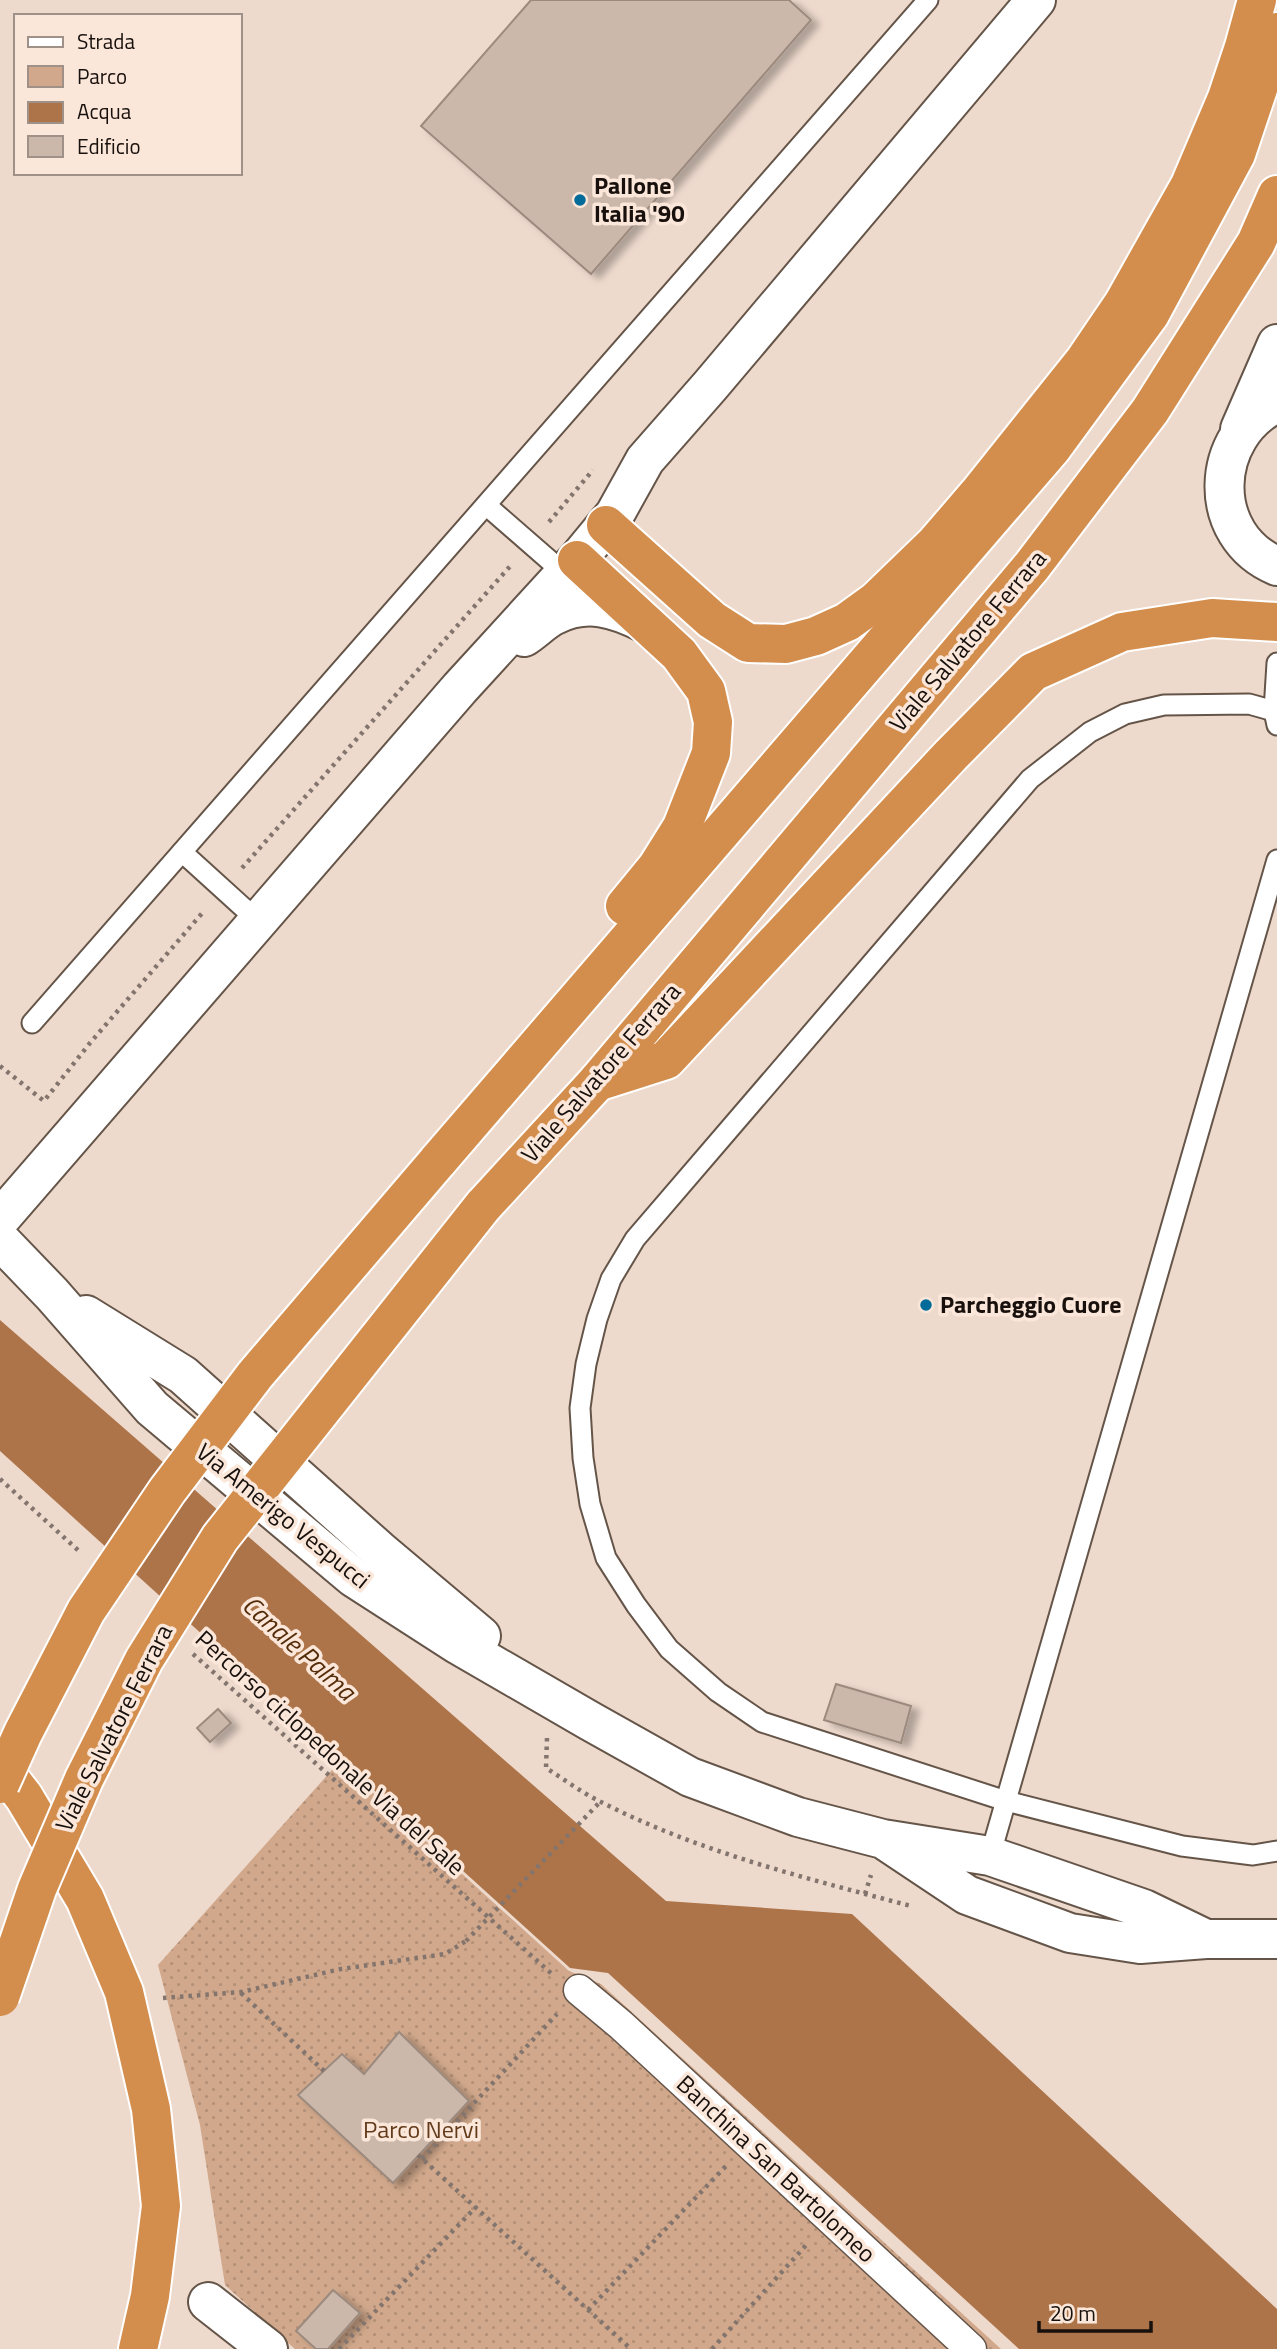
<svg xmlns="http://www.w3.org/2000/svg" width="1277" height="2349" viewBox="0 0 1277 2349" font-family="'Titillium Web',sans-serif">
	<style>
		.green { fill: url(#green-dots) }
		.water { fill: #ad7449 }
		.building { fill: #cbb8ab; stroke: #9c8a7e; stroke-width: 2; filter: url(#shadow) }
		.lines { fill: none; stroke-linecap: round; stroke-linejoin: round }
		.service-casing { stroke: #655549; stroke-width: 23 }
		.pedestrian-casing { stroke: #655549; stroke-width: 33 }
		.minor-casing { stroke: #655549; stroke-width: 42 }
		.trunk-casing { stroke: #fff; stroke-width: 42 }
		.path { stroke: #83756d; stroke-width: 4.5; stroke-dasharray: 3.5 5; stroke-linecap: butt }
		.service { stroke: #fff; stroke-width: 19 }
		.pedestrian { stroke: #fff; stroke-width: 30 }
		.minor { stroke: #fff; stroke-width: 38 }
		.trunk { stroke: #d38e4e; stroke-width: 38 }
		.trunk-bridge-casing { stroke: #fff; stroke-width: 42; stroke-linecap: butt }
		.path-bridge { stroke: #83756d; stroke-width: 4.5; stroke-dasharray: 3.5 5; stroke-linecap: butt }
		.trunk-bridge { stroke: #d38e4e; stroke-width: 38 }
		.poi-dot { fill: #036b99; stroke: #fbe7da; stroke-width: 2.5 }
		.labels { text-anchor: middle; stroke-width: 7; stroke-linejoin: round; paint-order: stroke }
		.poi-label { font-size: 24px; font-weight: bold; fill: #17100c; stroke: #fbe7da; text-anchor: start }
		.street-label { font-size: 24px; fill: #17100c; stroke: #fbe7da }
		.park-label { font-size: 24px; fill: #633a1a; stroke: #fbe7da }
		.water-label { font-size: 26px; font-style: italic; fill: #542c09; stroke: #fbe7da }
	</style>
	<defs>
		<pattern id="green-dots" width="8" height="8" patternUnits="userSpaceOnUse" patternTransform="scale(1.75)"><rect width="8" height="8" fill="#d1a88b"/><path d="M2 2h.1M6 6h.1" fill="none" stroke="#b39077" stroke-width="1.8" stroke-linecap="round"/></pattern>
		<filter id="shadow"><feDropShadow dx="8" dy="4.5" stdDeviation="3.5" flood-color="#0004"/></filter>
	</defs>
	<rect width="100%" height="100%" fill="#eedacd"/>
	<path class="green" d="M339 1762 569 1971 601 1984 1001 2349H295L225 2285 200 2125 158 1965Z"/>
	<path class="water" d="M0 1320 666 1901 852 1914 1277 2309V2349H1019L608 1973 570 1968 0 1451Z"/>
	<g class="building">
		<path d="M531 0H789L811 20 591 274 421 126Z"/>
		<path d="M836 1684 911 1706 901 1743 824 1720Z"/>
		<path d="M218 1709 231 1723 210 1742 197 1728Z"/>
		<path d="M399 2032 469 2101 393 2183 298 2095 342 2054 364 2074Z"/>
		<path d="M333 2290 360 2313 328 2349H316L296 2331Z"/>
	</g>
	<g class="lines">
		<defs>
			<g id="service">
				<path d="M486 505 564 573"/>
				<path d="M1277 663 1274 711 1277 725"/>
				<path d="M1274 711 1249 704 1164 705 1125 714 1090 732 1030 779 635 1239 611 1279 597 1319 586 1364 580 1408 583 1458 590 1504 606 1558 636 1605 669 1649 718 1692 762 1722 1006 1801 1182 1846 1253 1855 1277 1851"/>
				<path d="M182 852 258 921"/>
				<path d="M32 1023 928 0"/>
				<path d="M990 1856 1277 860"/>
			</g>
			<path id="pedestrian" d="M579 1990 621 2025 971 2349"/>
			<g id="minor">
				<path d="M1277 403C1209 435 1205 536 1277 566"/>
				<path d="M1240 429 1277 344"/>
				<path d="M524 637C535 630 544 620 555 615 587 599 615 608 645 623"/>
				<path d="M0 1219 460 688 577 560 615 514 645 460 710 386 1036 0"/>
				<path d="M0 1240 52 1294 152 1408 353 1577 457 1644 590 1721 690 1777 798 1817 883 1839 990 1856 1144 1909 1206 1939 1140 1944 1070 1933 967 1895 883 1839"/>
				<path d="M86 1315 183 1375 379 1550 481 1636"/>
				<path d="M1206 1939H1277"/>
				<path d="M208 2302 268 2349"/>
			</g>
			<g id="trunk">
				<path d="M606 525 712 620 748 643 786 644 816 636 847 622 876 601 935 544 978 494 1085 360 1123 304 1190 185 1227 98 1244 47 1257 0"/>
				<path d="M577 560 679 654 706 691 713 722 711 753 682 827 657 867 625 906"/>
				<path d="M597 1082 666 1060 951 755 1033 672 1122 632 1212 618 1277 622"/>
				<path d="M437 1162 1052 448 1150 314 1236 154 1277 32"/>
				<path d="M483 1206 597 1082 1032 566 1150 411 1256 243 1277 195"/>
				<path d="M0 1766 24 1797 85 1899 124 1992 151 2109 161 2206 150 2296 138 2349"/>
			</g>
		</defs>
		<use href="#service" class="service-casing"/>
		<use href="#pedestrian" class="pedestrian-casing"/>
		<use href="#minor" class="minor-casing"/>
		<use href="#trunk" class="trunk-casing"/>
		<g class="path">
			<path d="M549 522 593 470"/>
			<path d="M242 868 513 563"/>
			<path d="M0 1066 44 1101 90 1043 204 911"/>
			<path d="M0 1479 80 1552"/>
			<path d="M193 1654 552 1974"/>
			<path d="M547 1738 546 1768C564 1779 582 1793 601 1802 699 1852 805 1878 911 1906"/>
			<path d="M865 1894 871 1875"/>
			<path d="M241 1993 324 2071"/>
			<path d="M163 1998 241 1992 341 1969 445 1954 466 1941"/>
			<path d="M418 2155 631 2349"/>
			<path d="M422 2159 557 2014"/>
			<path d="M588 2310 726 2166"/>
			<path d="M339 2349 476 2207"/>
			<path d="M712 2349 808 2243"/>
		</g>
		<use href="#service" class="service"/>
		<use href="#pedestrian" class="pedestrian"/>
		<use href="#minor" class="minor"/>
		<use href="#trunk" class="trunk"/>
		<defs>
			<g id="trunk-bridge">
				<path d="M0 1784 23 1733 86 1611 167 1491 255 1375 437 1162"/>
				<path d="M0 1997 37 1889 84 1779 144 1660 220 1538 483 1206"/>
			</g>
		</defs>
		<use href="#trunk-bridge" class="trunk-bridge-casing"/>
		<path class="path-bridge" d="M466 1941 600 1802"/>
		<use href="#trunk-bridge" class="trunk-bridge"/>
	</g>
	<g class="poi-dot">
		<circle cx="580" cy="200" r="7"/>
		<circle cx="926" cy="1305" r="7"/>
	</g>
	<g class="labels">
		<g class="poi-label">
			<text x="594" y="194">Pallone<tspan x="594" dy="28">Italia '90</tspan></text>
			<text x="940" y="1313">Parcheggio Cuore</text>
		</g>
		<g class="street-label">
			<text transform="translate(968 641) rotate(-50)" y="8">Viale Salvatore Ferrara</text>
			<text transform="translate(601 1073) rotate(-49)" y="8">Viale Salvatore Ferrara</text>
			<text transform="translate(283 1516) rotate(39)" y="8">Via Amerigo Vespucci</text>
			<text transform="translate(114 1728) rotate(-63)" y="8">Viale Salvatore Ferrara</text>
			<text transform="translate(330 1753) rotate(42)" y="8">Percorso ciclopedonale Via del Sale</text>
			<text transform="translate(776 2169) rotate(43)" y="8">Banchina San Bartolomeo</text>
		</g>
		<g class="park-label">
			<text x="421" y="2138">Parco Nervi</text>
		</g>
		<g class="water-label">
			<text transform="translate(299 1648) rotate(42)" y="9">Canale Palma</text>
		</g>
	</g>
	<rect x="14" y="14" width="228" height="161" fill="#fbe7da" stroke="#a09188" stroke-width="2"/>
	<rect x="28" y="37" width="35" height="10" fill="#ffffff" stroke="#a09188" stroke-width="2"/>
	<text x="77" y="49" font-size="21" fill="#17100c">Strada</text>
	<rect x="28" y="66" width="35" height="21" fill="#d1a88b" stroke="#a09188" stroke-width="2"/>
	<text x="77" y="84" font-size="21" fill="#17100c">Parco</text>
	<rect x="28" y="102" width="35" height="21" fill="#ad7449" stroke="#a09188" stroke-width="2"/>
	<text x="77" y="119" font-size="21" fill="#17100c">Acqua</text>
	<rect x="28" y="136" width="35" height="21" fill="#cbb8ab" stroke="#a09188" stroke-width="2"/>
	<text x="77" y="154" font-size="21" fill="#17100c">Edificio</text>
	<path d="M1039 2321v10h112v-10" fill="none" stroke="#17100c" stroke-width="3.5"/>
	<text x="1050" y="2321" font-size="21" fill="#17100c" stroke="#fbe7da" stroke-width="5" paint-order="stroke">20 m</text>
</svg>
